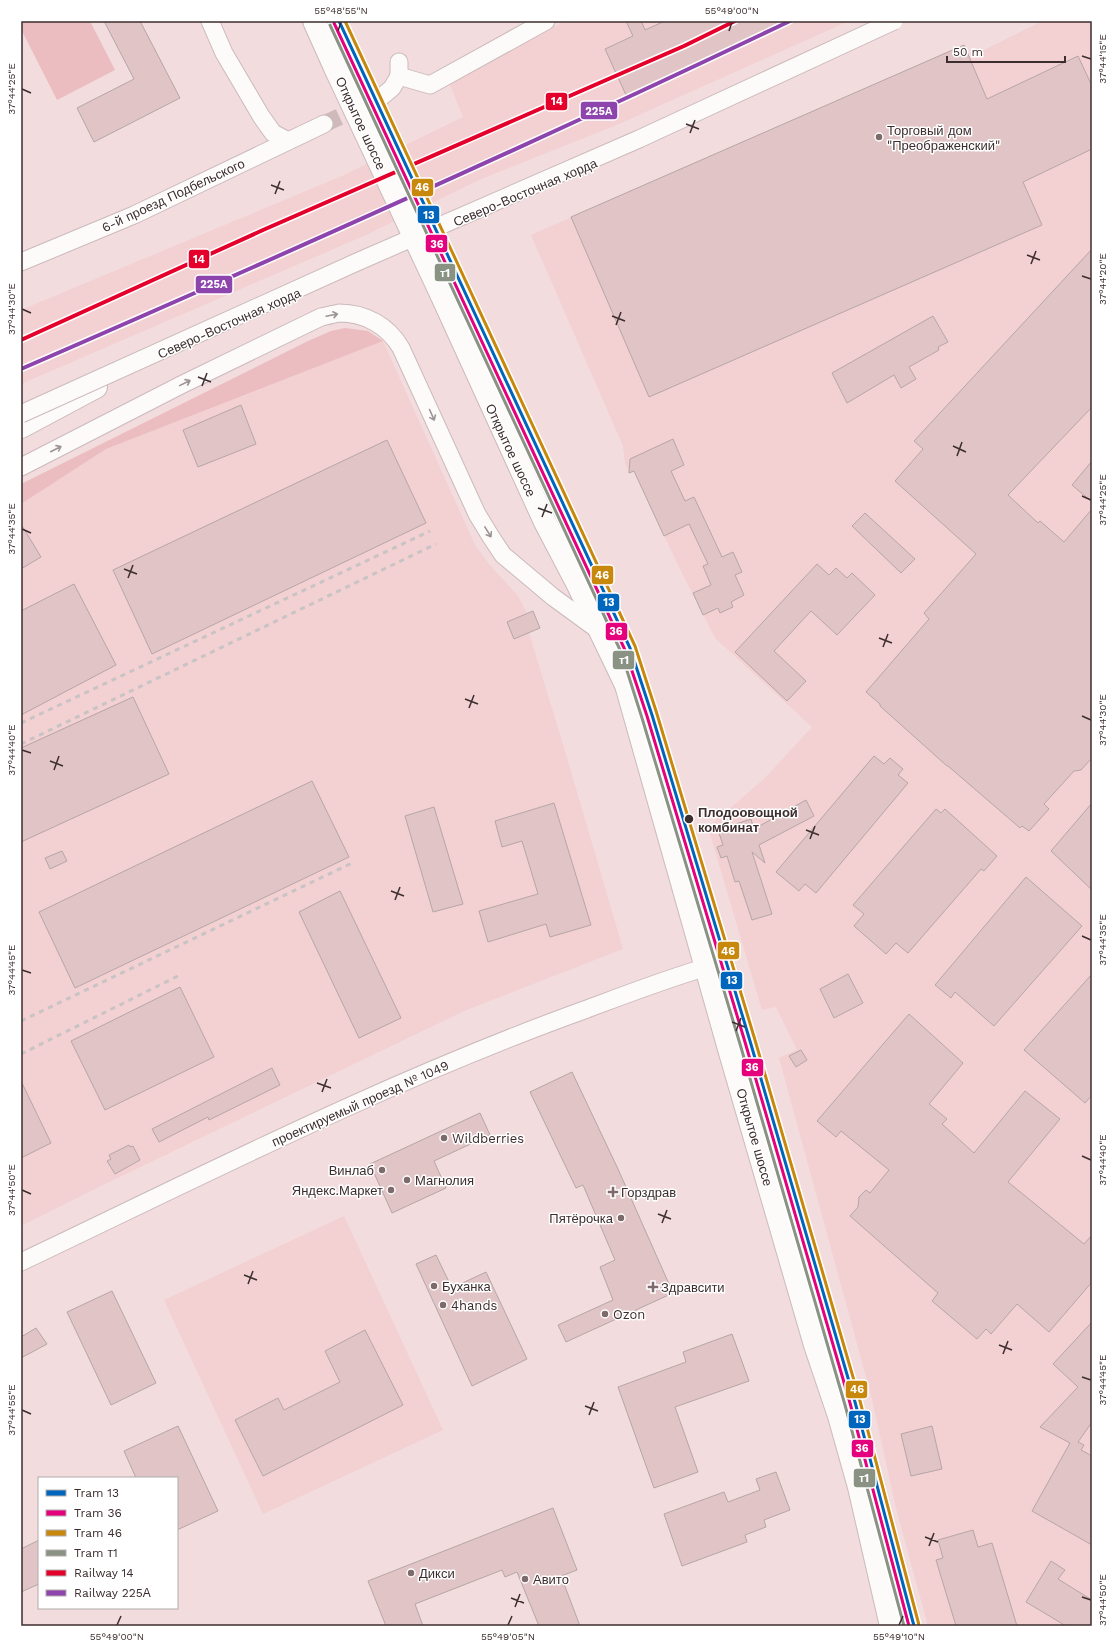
<svg xmlns="http://www.w3.org/2000/svg" width="1113" height="1647" viewBox="0 0 1113 1647" font-family="'Work Sans',sans-serif">
	<style>
		.built { fill: #f3d0d2 }
		.green { fill: #ebbdc0 }
		.building { fill: #e1c4c6; stroke: #b6a6a6 }
		.lines { fill: none; stroke-linecap: round; stroke-linejoin: round }
		.minor-tunnel { stroke: #ceb9bb; stroke-width: 17; stroke-dasharray: 17 8; stroke-linecap: butt }
		.minor-casing { stroke: #cbbabb; stroke-width: 19 }
		.secondary-casing { stroke: #cbbabb; stroke-width: 24 }
		.primary-casing { stroke: #cbbabb; stroke-width: 24 }
		.minor { stroke: #fdfafa; stroke-width: 17 }
		.secondary { stroke: #fdfafa; stroke-width: 22 }
		.primary { stroke: #fdfafa; stroke-width: 22 }
		.rail { stroke: #c8c3c4; stroke-width: 3; stroke-dasharray: 5 5; stroke-linecap: butt }
		.minor-bridge-casing { stroke: #cbbabb; stroke-width: 19; stroke-linecap: butt }
		.secondary-bridge-casing { stroke: #cbbabb; stroke-width: 24; stroke-linecap: butt }
		.minor-bridge { stroke: #fdfafa; stroke-width: 17 }
		.secondary-bridge { stroke: #fdfafa; stroke-width: 22 }
		.rail-1-casing { stroke: #fff; stroke-width: 7 }
		.rail-2-casing { stroke: #fff; stroke-width: 7 }
		.rail-1 { stroke: #e4002b; stroke-width: 4 }
		.rail-2 { stroke: #8e44ad; stroke-width: 4 }
		.tram-1-casing { stroke: #fff; stroke-width: 6 }
		.tram-2-casing { stroke: #fff; stroke-width: 6 }
		.tram-3-casing { stroke: #fff; stroke-width: 6 }
		.tram-4-casing { stroke: #fff; stroke-width: 6 }
		.tram-1 { stroke: #0065bd; stroke-width: 3 }
		.tram-2 { stroke: #e5007d; stroke-width: 3 }
		.tram-3 { stroke: #c8880c; stroke-width: 3 }
		.tram-4 { stroke: #8a9383; stroke-width: 3 }
		.oneway { stroke: #9c9494 }
		.ticks { fill: none; stroke: #3c2d2e; stroke-width: 1.5 }
		.poi-dot { fill: #7c6a6c; stroke: #fff; stroke-width: 1.5 }
		.stop-dot { fill: #3c2d2e; stroke: #fff; stroke-width: 1.5 }
		.labels { text-anchor: middle; stroke-width: 3; stroke-linejoin: round; paint-order: stroke }
		.street-label { font-size: 13px; fill: #3c2d2e; stroke: #fff }
		.poi-label { font-size: 13px; fill: #3c2d2e; stroke: #fff; text-anchor: start }
		.stop-label { font-size: 13px; font-weight: bold; fill: #3c2d2e; stroke: #fff; text-anchor: start }
		.line-badge { stroke: #fff; stroke-width: 1.5 }
		.badge-label { font-size: 11px; text-anchor: middle; font-weight: bold; fill: #fff }
		.neatline { fill: none; stroke: #3c2d2e; stroke-width: 1.5 }
		.ticks-label { font-size: 10px; text-anchor: middle; fill: #3c2d2e }
	</style>
	<rect width="100%" height="100%" fill="#f2dcde"/>
	<g class="built">
		<path d="M565 21H849L619 124 481 179 366 235 21 384V310L342 176 463 117 449 82Z"/>
		<path d="M1042 21H1092V1626H928L896 1508 871 1395 779 1058 797 1050 776 1007 762 1010 708 827 764 779 812 727 715 638 678 565 634 471 629 473 625 463 623 446 531 235 964 45 970 57Z"/>
		<path d="M383 341 475 545 489 564 518 596 527 613 533 611 529 633 565 751 623 949 464 1011 101 1186 21 1226V504L106 449Z"/>
		<path d="M344 1216 443 1430 263 1514 164 1300Z"/>
	</g>
	<g class="green">
		<path d="M21 21H90L115 70 57 100 21 29Z"/>
		<path d="M345 328 368 331 383 341 106 449 21 504V484L308 341 331 331Z"/>
	</g>
	<g class="building">
		<path d="M104 21H140L180 98 94 142 77 108 134 79Z"/>
		<path d="M626 21H641L645 30 665 21H786L626 95 605 49 633 36Z"/>
		<path d="M964 45 987 99 1078 56 1092 86V149L1023 182 1042 225 649 397 571 217Z"/>
		<path d="M1092 249V407L1008 495 1038 523 1040 521 1064 542 1092 509V758L1081 770 1074 771 1044 804 1049 809 1029 831 1022 826 1020 828 948 766H947L880 706V704L866 692 929 619 924 613 976 554 895 481 923 449 914 441Z"/>
		<path d="M933 316 948 342 938 347 939 350 909 367 916 379 901 388 894 375 847 403 832 373Z"/>
		<path d="M241 405 256 444 198 467 183 430Z"/>
		<path d="M673 439 684 465 671 471 685 501 694 497 722 557 733 552 742 572 735 575 744 595 731 602 733 607 720 613 718 608 703 615 693 593 711 585 703 566 708 564 689 524 664 536 634 471 629 473 630 459Z"/>
		<path d="M387 440 426 523 152 654 113 570Z"/>
		<path d="M1092 461V502L1072 485Z"/>
		<path d="M865 513 915 559 901 573 852 526Z"/>
		<path d="M21 524 41 557 21 569Z"/>
		<path d="M817 564 829 575 836 568 847 578 852 573 875 595 837 635 811 611 774 651 806 681 787 701 735 652Z"/>
		<path d="M74 584 116 665 21 715V611Z"/>
		<path d="M533 611 540 628 514 639 507 622Z"/>
		<path d="M133 697 169 774 21 842V748Z"/>
		<path d="M874 756 884 764 890 758 903 769 898 775 908 783 816 893 805 884 799 891 776 872Z"/>
		<path d="M312 781 349 857 75 988 39 912Z"/>
		<path d="M806 800 814 816 759 845 765 863 752 852 772 914 752 920 739 881 735 882 727 856 721 858 717 847 723 845 718 830 751 819 754 829Z"/>
		<path d="M554 803 591 925 550 937 546 924 488 942 479 911 538 894 522 841 502 847 495 821Z"/>
		<path d="M1092 803V890L1051 851Z"/>
		<path d="M434 807 463 904 433 912 405 816Z"/>
		<path d="M936 809 941 813 945 809 997 856 984 871 981 869 908 953 896 943 886 954 854 926 864 914 853 905Z"/>
		<path d="M62 851 67 861 50 869 45 858Z"/>
		<path d="M1026 877 1082 926 994 1026 955 992 951 998 935 985Z"/>
		<path d="M340 891 401 1018 359 1038 299 912Z"/>
		<path d="M848 974 863 1003 834 1018 820 989Z"/>
		<path d="M1092 974V1095L1085 1103 1024 1050Z"/>
		<path d="M180 987 214 1057 105 1110 71 1041Z"/>
		<path d="M909 1014 963 1063 929 1104 947 1119 942 1124 974 1153 1025 1091 1060 1119 1008 1182 1084 1244 1092 1235V1282L1049 1332 1017 1304 991 1334 986 1329 977 1339 932 1301 938 1293 850 1216 858 1207 859 1197 866 1190 870 1193 889 1170 841 1131 836 1137 817 1121Z"/>
		<path d="M801 1050 807 1060 796 1067 789 1056Z"/>
		<path d="M272 1068 280 1085 209 1120 208 1117 159 1142 152 1129Z"/>
		<path d="M572 1072 618 1169 673 1293 566 1342 558 1325 613 1300 600 1267 615 1260 583 1185 576 1188 530 1092Z"/>
		<path d="M21 1081 51 1143 21 1158Z"/>
		<path d="M480 1113 490 1135 434 1161 446 1188 392 1213 370 1164Z"/>
		<path d="M129 1145 130 1147 133 1146 140 1160 115 1174 107 1161 111 1159 109 1155Z"/>
		<path d="M436 1255 452 1288 486 1272 527 1359 472 1386 416 1264Z"/>
		<path d="M112 1291 156 1383 111 1405 67 1312Z"/>
		<path d="M1092 1322V1422L1078 1442 1084 1445 1081 1450 1092 1456V1545L1032 1511 1070 1443 1040 1427 1078 1387 1053 1364Z"/>
		<path d="M36 1328 47 1344 21 1358V1337Z"/>
		<path d="M365 1330 403 1405 263 1476 235 1420 278 1398 284 1410 340 1382 325 1351Z"/>
		<path d="M732 1334 749 1381 675 1407 698 1472 654 1488 618 1387 686 1362 683 1352Z"/>
		<path d="M178 1426 218 1511 177 1530V1478H136L124 1451Z"/>
		<path d="M932 1426 942 1469 911 1476 901 1434Z"/>
		<path d="M776 1472 790 1510 764 1520 766 1527 745 1535 747 1542 682 1566 664 1514 724 1492 728 1502 760 1490 756 1479Z"/>
		<path d="M553 1508 577 1570 561 1576 580 1626H539L517 1572 505 1577 502 1570 415 1604 423 1626H386L368 1581Z"/>
		<path d="M973 1530 978 1547 992 1543 1017 1626H956L936 1560 943 1558 938 1540Z"/>
		<path d="M39 1540V1584L21 1592V1549Z"/>
		<path d="M1051 1561 1065 1570 1058 1579 1092 1600V1626H1066L1026 1602Z"/>
	</g>
	<g class="lines">
		<path class="minor-tunnel" d="M324 124 380 98"/>
		<defs>
			<g id="minor">
				<path d="M210 21 224 53 261 116 273 133 288 141"/>
				<path d="M399 62V76"/>
				<path d="M399 76 430 85 546 21"/>
				<path d="M380 98 392 88 399 76"/>
				<path d="M21 262 134 215 324 124"/>
				<path d="M21 467 181 385 321 317C327 316 334 314 339 313 366 313 388 326 401 348L477 514 491 537 503 555 553 597 601 632"/>
				<path d="M21 1262C208 1173 392 1079 587 1009 627 994 666 979 707 967"/>
			</g>
			<g id="secondary">
				<path d="M314 21 336 70"/>
				<path d="M441 294 545 522 578 585 626 685 729 1049 815 1345 839 1416 859 1487 891 1626"/>
			</g>
			<path id="primary" d="M21 427 96 387"/>
		</defs>
		<use href="#minor" class="minor-casing"/>
		<use href="#secondary" class="secondary-casing"/>
		<use href="#primary" class="primary-casing"/>
		<use href="#minor" class="minor"/>
		<use href="#secondary" class="secondary"/>
		<use href="#primary" class="primary"/>
		<g class="rail">
			<path d="M21 723 430 531"/>
			<path d="M21 744 436 544"/>
			<path d="M21 1021 352 863"/>
			<path d="M21 1054 182 974"/>
		</g>
		<defs>
			<path id="minor-bridge" d="M21 414 357 262 639 139 894 21"/>
			<path id="secondary-bridge" d="M336 70 441 294"/>
		</defs>
		<use href="#minor-bridge" class="minor-bridge-casing"/>
		<use href="#secondary-bridge" class="secondary-bridge-casing"/>
		<use href="#minor-bridge" class="minor-bridge"/>
		<use href="#secondary-bridge" class="secondary-bridge"/>
		<defs>
			<path id="rail-1" d="M21 340 263 230 684 46 735 21"/>
			<path id="rail-2" d="M21 369C279 257 536 142 790 21"/>
		</defs>
		<use href="#rail-1" class="rail-1-casing"/>
		<use href="#rail-2" class="rail-2-casing"/>
		<use href="#rail-1" class="rail-1"/>
		<use href="#rail-2" class="rail-2"/>
		<defs>
			<path id="tram-1" d="M339 21 630 648 652 715 750 1041 855 1402 914 1626"/>
			<path id="tram-2" d="M334 23 625 650 647 716 745 1042 850 1403 909 1626"/>
			<path id="tram-3" d="M345 21 635 646 657 714 755 1040 860 1401 919 1625"/>
			<path id="tram-4" d="M330 25 621 652 642 718 740 1044 845 1405 904 1626"/>
		</defs>
		<use href="#tram-1" class="tram-1-casing"/>
		<use href="#tram-2" class="tram-2-casing"/>
		<use href="#tram-3" class="tram-3-casing"/>
		<use href="#tram-4" class="tram-4-casing"/>
		<use href="#tram-1" class="tram-1"/>
		<use href="#tram-2" class="tram-2"/>
		<use href="#tram-3" class="tram-3"/>
		<use href="#tram-4" class="tram-4"/>
	</g>
	<defs><path id="oneway-shaft" d="M-6 0H5M1.5-3L5.5 0L1.5 3" fill="none" stroke-width="1.6" stroke-linecap="round" stroke-linejoin="round"/></defs>
	<g class="oneway">
		<use href="#oneway-shaft" transform="translate(332 315) rotate(-12)"/>
		<use href="#oneway-shaft" transform="translate(185 383) rotate(-26)"/>
		<use href="#oneway-shaft" transform="translate(432 415) rotate(66)"/>
		<use href="#oneway-shaft" transform="translate(56 449) rotate(-27)"/>
		<use href="#oneway-shaft" transform="translate(488 532) rotate(58)"/>
	</g>
	<path class="ticks" d="M338 31 341 22M729 31 732 22M1082 56 1091 59M22 89 31 93M686 124 699 129M690 133 695 120M271 185 284 190M275 194 280 181M1027 255 1040 260M1031 264 1036 251M1082 276 1091 279M22 309 31 313M612 316 625 321M616 325 621 312M198 377 211 382M202 386 207 373M953 446 966 452M957 456 962 442M1082 496 1091 500M538 508 552 513M542 517 547 504M22 529 31 533M124 569 137 574M128 578 133 565M879 638 892 643M883 647 888 634M465 699 478 704M469 708 474 695M1082 716 1091 720M22 750 31 753M50 761 63 766M54 770 59 756M806 830 819 835M810 839 815 826M391 891 404 896M395 900 400 887M1082 936 1091 940M22 970 31 973M732 1022 745 1027M736 1031 741 1018M317 1083 331 1088M322 1092 327 1079M1082 1156 1091 1160M22 1190 31 1194M658 1214 671 1219M662 1223 667 1210M244 1275 257 1280M248 1284 253 1271M999 1345 1012 1350M1003 1354 1008 1341M1082 1377 1091 1380M585 1406 598 1411M22 1410 31 1414M589 1415 594 1402M925 1537 938 1542M929 1546 934 1533M1082 1597 1091 1600M511 1598 524 1603M515 1607 520 1594M117 1625 121 1616M508 1625 512 1616M899 1625 903 1616"/>
	<g class="poi-dot">
		<circle cx="879" cy="137" r="4"/>
		<circle cx="444" cy="1138" r="4"/>
		<circle cx="382" cy="1170" r="4"/>
		<circle cx="407" cy="1180" r="4"/>
		<circle cx="391" cy="1190" r="4"/>
		<path d="M611 1186h4v4h4v4h-4v4h-4v-4h-4v-4h4z"/>
		<circle cx="621" cy="1218" r="4"/>
		<circle cx="434" cy="1286" r="4"/>
		<path d="M651 1281h4v4h4v4h-4v4h-4v-4h-4v-4h4z"/>
		<circle cx="443" cy="1305" r="4"/>
		<circle cx="605" cy="1314" r="4"/>
		<circle cx="411" cy="1573" r="4"/>
		<circle cx="525" cy="1579" r="4"/>
	</g>
	<circle class="stop-dot" cx="689" cy="819" r="5"/>
	<g class="labels">
		<g class="street-label">
			<text transform="translate(361 123) rotate(65)" y="5">Открытое шоссе</text>
			<text transform="translate(525 192) rotate(-23)" y="5">Северо-Восточная хорда</text>
			<text transform="translate(173 195) rotate(-25)" y="5">6-й проезд Подбельского</text>
			<text transform="translate(229 323) rotate(-24)" y="5">Северо-Восточная хорда</text>
			<text transform="translate(511 450) rotate(65)" y="5">Открытое шоссе</text>
			<text transform="translate(360 1103) rotate(-24)" y="5">проектируемый проезд № 1049</text>
			<text transform="translate(755 1137) rotate(74)" y="5">Открытое шоссе</text>
		</g>
		<g class="poi-label">
			<text x="887" y="135">Торговый дом<tspan x="887" dy="15">"Преображенский"</tspan></text>
			<text x="452" y="1143">Wildberries</text>
			<text x="374" y="1175" text-anchor="end">Винлаб</text>
			<text x="415" y="1185">Магнолия</text>
			<text x="383" y="1195" text-anchor="end">Яндекс.Маркет</text>
			<text x="621" y="1197">Горздрав</text>
			<text x="613" y="1223" text-anchor="end">Пятёрочка</text>
			<text x="442" y="1291">Буханка</text>
			<text x="661" y="1292">Здравсити</text>
			<text x="451" y="1310">4hands</text>
			<text x="613" y="1319">Ozon</text>
			<text x="419" y="1578">Дикси</text>
			<text x="533" y="1584">Авито</text>
		</g>
		<g class="stop-label">
			<text x="698" y="817">Плодоовощной<tspan x="698" dy="15">комбинат</tspan></text>
		</g>
	</g>
	<g class="line-badge">
		<rect x="545" y="92" width="23" height="19" rx="4" fill="#e4002b"/>
		<rect x="580" y="101" width="38" height="19" rx="4" fill="#8e44ad"/>
		<rect x="411" y="178" width="23" height="19" rx="4" fill="#c8880c"/>
		<rect x="417" y="205" width="23" height="19" rx="4" fill="#0065bd"/>
		<rect x="425" y="234" width="23" height="19" rx="4" fill="#e5007d"/>
		<rect x="188" y="249" width="22" height="20" rx="4" fill="#e4002b"/>
		<rect x="434" y="263" width="22" height="19" rx="4" fill="#8a9383"/>
		<rect x="195" y="275" width="38" height="19" rx="4" fill="#8e44ad"/>
		<rect x="591" y="565" width="23" height="20" rx="4" fill="#c8880c"/>
		<rect x="597" y="593" width="23" height="19" rx="4" fill="#0065bd"/>
		<rect x="605" y="622" width="23" height="19" rx="4" fill="#e5007d"/>
		<rect x="612" y="650" width="23" height="20" rx="4" fill="#8a9383"/>
		<rect x="717" y="941" width="23" height="19" rx="4" fill="#c8880c"/>
		<rect x="720" y="971" width="23" height="19" rx="4" fill="#0065bd"/>
		<rect x="741" y="1058" width="23" height="19" rx="4" fill="#e5007d"/>
		<rect x="845" y="1380" width="23" height="19" rx="4" fill="#c8880c"/>
		<rect x="848" y="1410" width="23" height="19" rx="4" fill="#0065bd"/>
		<rect x="851" y="1439" width="23" height="19" rx="4" fill="#e5007d"/>
		<rect x="853" y="1468" width="23" height="20" rx="4" fill="#8a9383"/>
	</g>
	<g class="badge-label">
		<text x="557" y="105">14</text>
		<text x="599" y="115">225А</text>
		<text x="422" y="191">46</text>
		<text x="429" y="219">13</text>
		<text x="437" y="248">36</text>
		<text x="199" y="263">14</text>
		<text x="445" y="277">т1</text>
		<text x="214" y="288">225А</text>
		<text x="602" y="579">46</text>
		<text x="609" y="606">13</text>
		<text x="616" y="635">36</text>
		<text x="624" y="664">т1</text>
		<text x="728" y="955">46</text>
		<text x="732" y="984">13</text>
		<text x="752" y="1071">36</text>
		<text x="857" y="1393">46</text>
		<text x="860" y="1423">13</text>
		<text x="862" y="1452">36</text>
		<text x="864" y="1482">т1</text>
	</g>
	<rect width="1113" height="1647" fill="none" stroke="#ffffff" stroke-width="44"/>
	<rect x="38" y="1477" width="140" height="132" fill="#ffffff" stroke="#b1abab"/>
	<rect x="46" y="1490" width="20" height="6" fill="#0065bd" stroke="#b1abab"/>
	<text x="74" y="1497" font-size="12" fill="#3c2d2e">Tram 13</text>
	<rect x="46" y="1510" width="20" height="6" fill="#e5007d" stroke="#b1abab"/>
	<text x="74" y="1517" font-size="12" fill="#3c2d2e">Tram 36</text>
	<rect x="46" y="1530" width="20" height="6" fill="#c8880c" stroke="#b1abab"/>
	<text x="74" y="1537" font-size="12" fill="#3c2d2e">Tram 46</text>
	<rect x="46" y="1550" width="20" height="6" fill="#8a9383" stroke="#b1abab"/>
	<text x="74" y="1557" font-size="12" fill="#3c2d2e">Tram т1</text>
	<rect x="46" y="1570" width="20" height="6" fill="#e4002b" stroke="#b1abab"/>
	<text x="74" y="1577" font-size="12" fill="#3c2d2e">Railway 14</text>
	<rect x="46" y="1590" width="20" height="6" fill="#8e44ad" stroke="#b1abab"/>
	<text x="74" y="1597" font-size="12" fill="#3c2d2e">Railway 225А</text>
	<path d="M947 56v6h118v-6" fill="none" stroke="#3c2d2e" stroke-width="2"/>
	<text x="953" y="56" font-size="12" fill="#3c2d2e" stroke="#ffffff" stroke-width="3" paint-order="stroke">50 m</text>
	<rect x="22" y="22" width="1069" height="1603" class="neatline"/>
	<g class="ticks-label">
		<text x="341" y="14">55°48'55"N</text>
		<text x="732" y="14">55°49'00"N</text>
		<text transform="translate(1102 59) rotate(-90)" y="4">37°44'15"E</text>
		<text transform="translate(11 89) rotate(-90)" y="4">37°44'25"E</text>
		<text transform="translate(1102 279) rotate(-90)" y="4">37°44'20"E</text>
		<text transform="translate(11 309) rotate(-90)" y="4">37°44'30"E</text>
		<text transform="translate(1102 500) rotate(-90)" y="4">37°44'25"E</text>
		<text transform="translate(11 529) rotate(-90)" y="4">37°44'35"E</text>
		<text transform="translate(1102 720) rotate(-90)" y="4">37°44'30"E</text>
		<text transform="translate(11 750) rotate(-90)" y="4">37°44'40"E</text>
		<text transform="translate(1102 940) rotate(-90)" y="4">37°44'35"E</text>
		<text transform="translate(11 970) rotate(-90)" y="4">37°44'45"E</text>
		<text transform="translate(1102 1160) rotate(-90)" y="4">37°44'40"E</text>
		<text transform="translate(11 1190) rotate(-90)" y="4">37°44'50"E</text>
		<text transform="translate(1102 1380) rotate(-90)" y="4">37°44'45"E</text>
		<text transform="translate(11 1410) rotate(-90)" y="4">37°44'55"E</text>
		<text transform="translate(1102 1600) rotate(-90)" y="4">37°44'50"E</text>
		<text x="117" y="1640">55°49'00"N</text>
		<text x="508" y="1640">55°49'05"N</text>
		<text x="899" y="1640">55°49'10"N</text>
	</g>
</svg>
